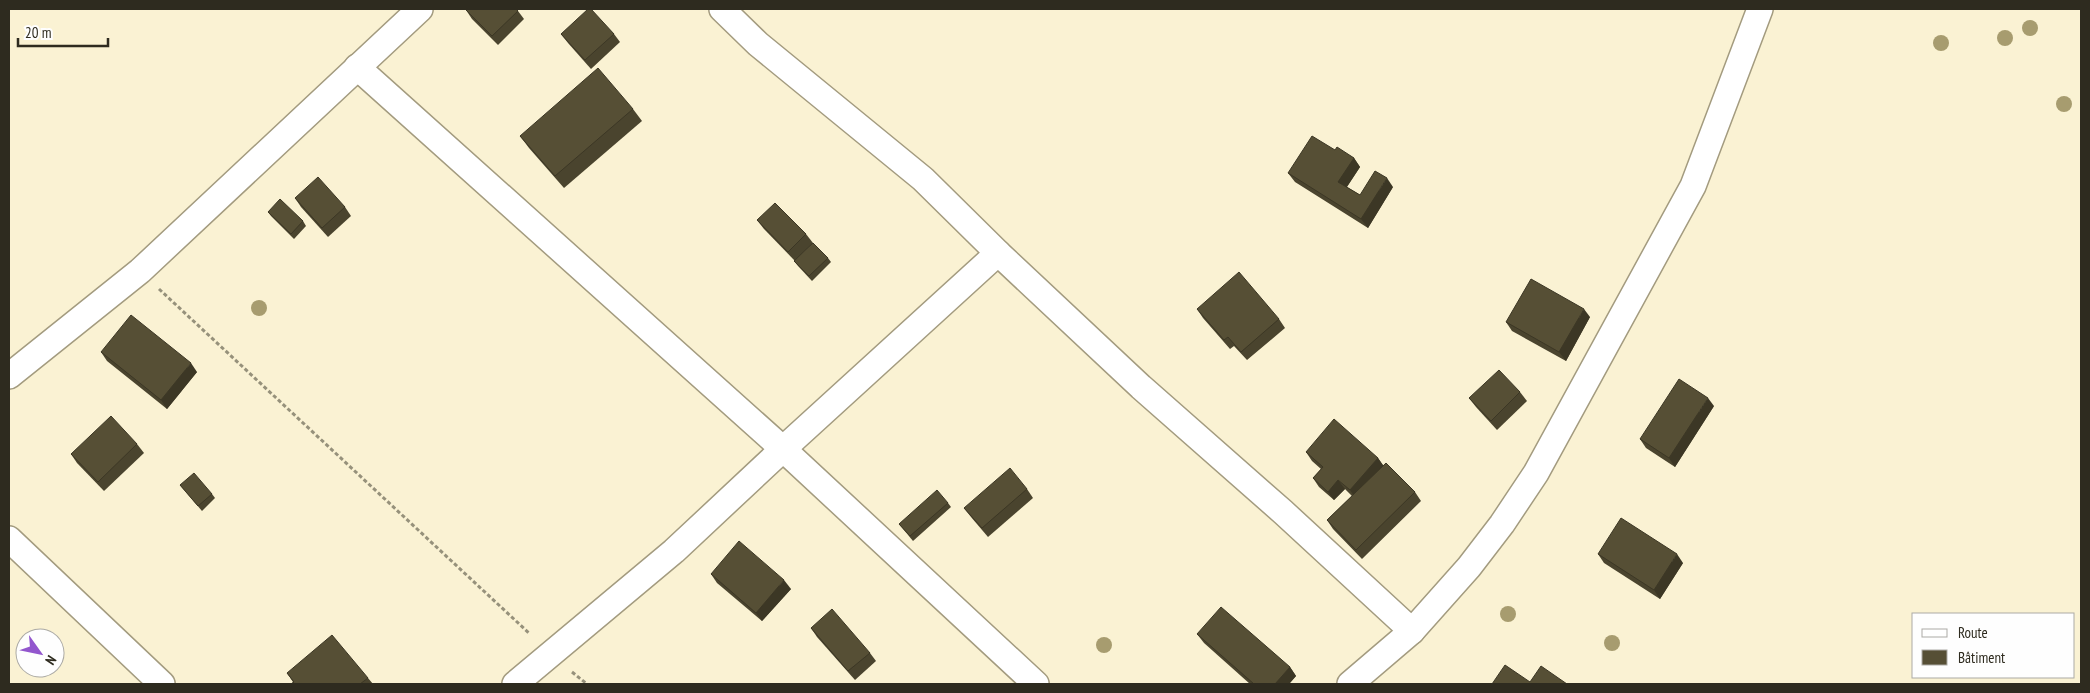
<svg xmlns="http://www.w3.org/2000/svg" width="2090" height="693" viewBox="0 0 2090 693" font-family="'PT Sans Narrow',sans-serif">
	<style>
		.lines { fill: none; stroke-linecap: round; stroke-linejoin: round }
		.minor-casing { stroke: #a39b7f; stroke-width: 28 }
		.path { stroke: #96917b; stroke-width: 3; stroke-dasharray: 4 2.5; stroke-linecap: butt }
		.minor { stroke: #fff; stroke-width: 25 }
		.tree { fill: #a79c6f }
		.wall { fill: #4a442e }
		.shaded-wall { fill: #3c3725 }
		.building { fill: #564f35; stroke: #3c3725 }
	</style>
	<rect width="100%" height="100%" fill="#faf2d3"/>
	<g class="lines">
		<defs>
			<g id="minor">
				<path d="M722 9 758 44 923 179 998 253 1141 387 1283 512 1412 631"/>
				<path d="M357 67 783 449 1036 684"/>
				<path d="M9 376 140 271 420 9"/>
				<path d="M9 539 162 684"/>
				<path d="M515 684 674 551 783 449 998 253"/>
				<path d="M1350 684 1412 631 1469 567 1502 524 1536 473 1693 186 1760 9"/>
			</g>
		</defs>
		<use href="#minor" class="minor-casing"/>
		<g class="path">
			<path d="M159 289 530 634"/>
			<path d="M572 672 587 684"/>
		</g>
		<use href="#minor" class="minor"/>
	</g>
	<g class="tree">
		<circle cx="2030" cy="28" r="8"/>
		<circle cx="2005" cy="38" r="8"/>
		<circle cx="1941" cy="43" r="8"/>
		<circle cx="2064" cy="104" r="8"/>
		<circle cx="259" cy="308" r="8"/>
		<circle cx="1508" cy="614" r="8"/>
		<circle cx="1612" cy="643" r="8"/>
		<circle cx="1104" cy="645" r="8"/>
	</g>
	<g class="wall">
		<path d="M466 10 518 11 524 19 498 45 472 19Z"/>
		<path d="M561 34H614L620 42 591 69 568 43Z"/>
		<path d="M633 109 642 121 564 188 529 148 520 136Z"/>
		<path d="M1335 150 1354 158 1360 167 1347 187 1360 195 1393 187 1368 228 1295 182 1288 173Z"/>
		<path d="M295 198 345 207 351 216 328 237 301 207Z"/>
		<path d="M268 212 303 221 306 226 294 239 271 216Z"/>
		<path d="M757 220 806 234 813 243 795 261 764 229Z"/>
		<path d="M828 258 831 262 812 281 798 266 794 261Z"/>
		<path d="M1197 309 1279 319 1285 328 1247 360 1234 346 1230 349 1203 318Z"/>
		<path d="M1590 317 1566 361 1512 331 1506 322Z"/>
		<path d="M101 352 197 372 167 409 107 361Z"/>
		<path d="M1520 392 1527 401 1497 430 1476 407 1469 398Z"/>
		<path d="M1714 406 1675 467 1646 448 1640 439Z"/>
		<path d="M137 444 144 453 104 491 77 463 71 454Z"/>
		<path d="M1306 452 1378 458 1383 465 1415 492 1421 501 1362 559 1333 529 1327 520 1352 496 1345 489 1334 500 1319 487 1313 478 1321 469 1312 461Z"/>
		<path d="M180 485 212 494 215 498 202 511Z"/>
		<path d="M1027 489 1033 498 988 537 971 517 964 508Z"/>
		<path d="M948 503 951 507 913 541 899 524Z"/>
		<path d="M1598 554 1683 563 1660 599 1604 563Z"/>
		<path d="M711 574 791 589 762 621 717 583Z"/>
		<path d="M811 628 870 653 876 661 855 680 817 637Z"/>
		<path d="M1197 634 1290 667 1296 676 1289 684H1250L1204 643Z"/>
		<path d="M287 673 368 678 373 684H291L293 682Z"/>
	</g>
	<g class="shaded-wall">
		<path d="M1354 158 1360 167 1344 191 1338 182Z"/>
		<path d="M1387 178 1393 187 1368 228 1361 219Z"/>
		<path d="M1584 309 1590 317 1566 361 1559 352Z"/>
		<path d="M191 363 197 372 167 409 161 400Z"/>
		<path d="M1708 398 1714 406 1675 467 1669 458Z"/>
		<path d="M1378 458 1384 467 1356 499 1350 490Z"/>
		<path d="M1338 480 1345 489 1334 500 1328 492Z"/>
		<path d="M1677 554 1683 563 1660 599 1654 590Z"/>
		<path d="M784 580 791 589 762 621 756 613Z"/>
		<path d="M1290 667 1296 676 1289 684H1275Z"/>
	</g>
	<g class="building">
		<path d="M467 9H516L518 11 492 36 466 10Z"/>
		<path d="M588 9H591L614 34 585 60 561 34Z"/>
		<path d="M598 68 633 109 555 176 520 136Z"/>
		<path d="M1312 136 1335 150 1337 147 1354 158 1338 182 1360 195 1375 171 1387 178 1361 219 1288 173Z"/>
		<path d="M318 177 345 207 322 228 295 198Z"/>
		<path d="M280 199 303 221 291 234 268 212Z"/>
		<path d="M775 203 806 234 788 252 757 220Z"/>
		<path d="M813 243 828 258 809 276 794 261Z"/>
		<path d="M1239 272 1279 319 1241 352 1228 337 1224 340 1197 309Z"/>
		<path d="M1531 279 1584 309 1559 352 1506 322Z"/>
		<path d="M131 315 191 363 161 400 101 352Z"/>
		<path d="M1499 370 1520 392 1491 421 1469 398Z"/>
		<path d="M1679 379 1708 398 1669 458 1640 439Z"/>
		<path d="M111 416 137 444 98 482 71 454Z"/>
		<path d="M1334 419 1378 458 1350 490 1338 480 1328 492 1313 478 1323 467 1306 452Z"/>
		<path d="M1386 463 1415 492 1356 550 1327 520Z"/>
		<path d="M1010 468 1027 489 982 528 964 508Z"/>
		<path d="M194 473 212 494 198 506 180 485Z"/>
		<path d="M937 490 948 503 910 536 899 524Z"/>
		<path d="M1621 518 1677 554 1654 590 1598 554Z"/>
		<path d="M739 541 784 580 756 613 711 574Z"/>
		<path d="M1221 607 1290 667 1275 684H1254L1197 634Z"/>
		<path d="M832 609 870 653 848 671 811 628Z"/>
		<path d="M332 635 368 678 360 684H291L294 682 287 673Z"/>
		<path d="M1505 665 1530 682 1541 666 1567 684H1492Z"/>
	</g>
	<rect width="2090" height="693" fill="none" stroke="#2e2b1f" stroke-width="20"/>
	<rect x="1912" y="613" width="162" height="65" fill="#fefefe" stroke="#abaaa5"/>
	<rect x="1922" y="629" width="25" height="8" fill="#ffffff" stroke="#abaaa5"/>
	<text x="1958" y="638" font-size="15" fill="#2e2b1f">Route</text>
	<rect x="1922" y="650" width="25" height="15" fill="#564f35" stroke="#abaaa5"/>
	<text x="1958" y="663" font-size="15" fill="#2e2b1f">Bâtiment</text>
	<g transform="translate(40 653) rotate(123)"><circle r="24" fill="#fefefe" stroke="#abaaa5"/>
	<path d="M0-4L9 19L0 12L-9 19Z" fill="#9256cd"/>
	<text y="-8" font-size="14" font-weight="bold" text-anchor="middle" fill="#2e2b1f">N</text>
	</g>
	<path d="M18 38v8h90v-8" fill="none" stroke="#2e2b1f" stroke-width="2.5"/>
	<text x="25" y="38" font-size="15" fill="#2e2b1f" stroke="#fefefe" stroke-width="4" paint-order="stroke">20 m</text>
</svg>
